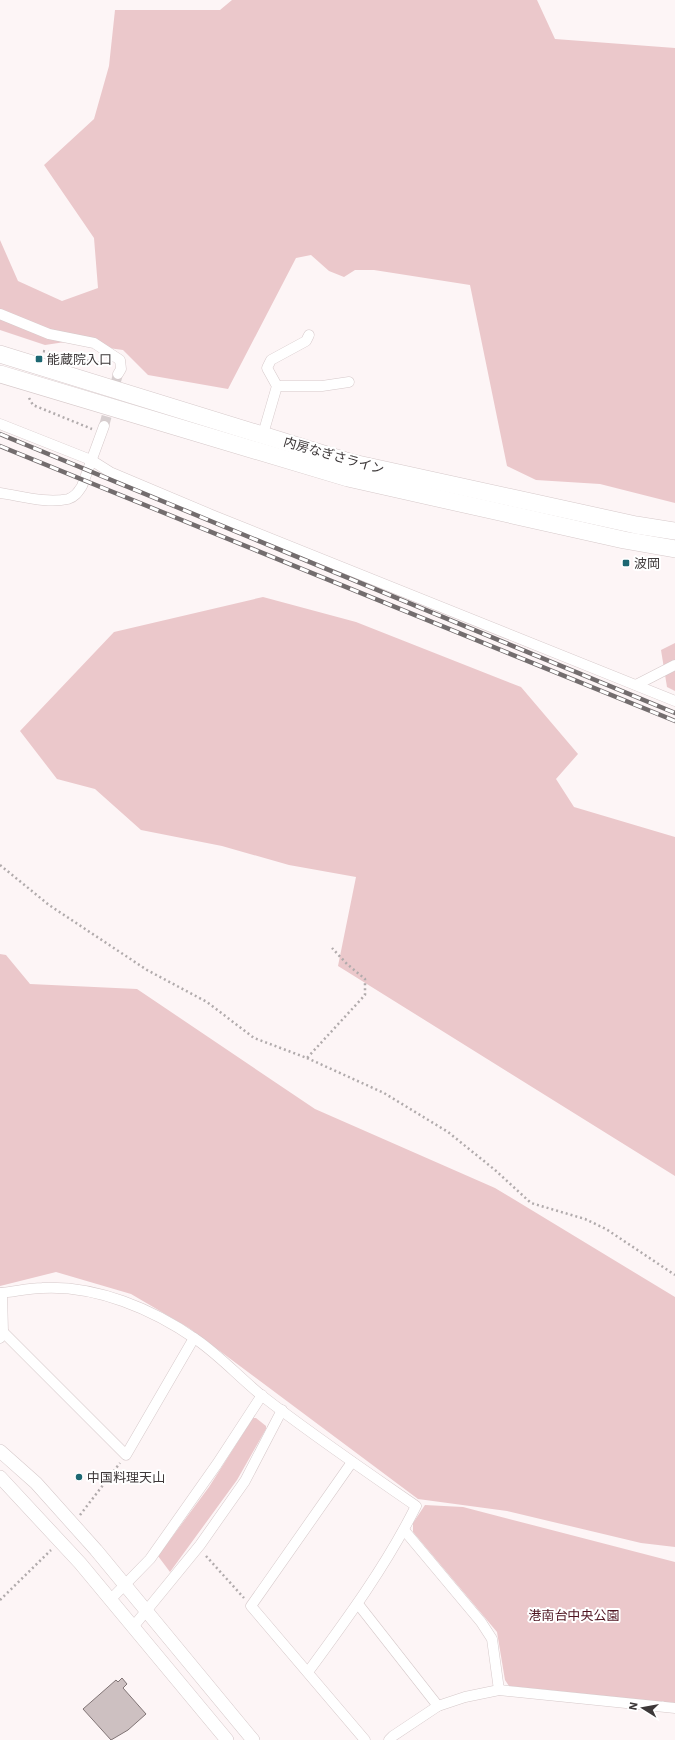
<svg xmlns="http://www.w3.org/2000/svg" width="675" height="1740" viewBox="0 0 675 1740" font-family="'IBM Plex Sans','Noto Sans JP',sans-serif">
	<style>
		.green { fill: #ebc8cb }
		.building { fill: #cdc0c1; stroke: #807475 }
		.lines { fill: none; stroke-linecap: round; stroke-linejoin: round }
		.minor-tunnel { stroke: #d7cfd0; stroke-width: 10; stroke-dasharray: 10 5; stroke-linecap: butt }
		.minor-casing { stroke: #d6c9ca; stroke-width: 11 }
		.tertiary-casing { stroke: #d6c9ca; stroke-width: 14 }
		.trunk-casing { stroke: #d6c9ca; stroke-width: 18 }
		.path { stroke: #b1abac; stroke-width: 2.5; stroke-dasharray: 2 3; stroke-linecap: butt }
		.minor { stroke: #fff; stroke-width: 10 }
		.tertiary { stroke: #fff; stroke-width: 13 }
		.trunk { stroke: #fff; stroke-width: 17 }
		.rail-casing { stroke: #736d6e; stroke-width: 4.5 }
		.rail { stroke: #fff; stroke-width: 3; stroke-dasharray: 9; stroke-linecap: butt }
		.poi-dot { fill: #1d6772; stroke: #fff; stroke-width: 1.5 }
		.labels { text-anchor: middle; stroke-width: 4; stroke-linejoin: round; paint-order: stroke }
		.poi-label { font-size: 13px; fill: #3d3839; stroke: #fff; text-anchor: start }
		.street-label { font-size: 13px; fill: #3d3839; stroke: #fff }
		.park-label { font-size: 13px; fill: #4d1420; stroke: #fff }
	</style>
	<rect width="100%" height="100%" fill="#fdf5f6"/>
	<g class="green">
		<path d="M232 0H537L555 39 675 48V503L600 484 536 480 507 466 470 285 374 270H355L344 277 329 271 311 255 296 258 228 389 148 375 123 350 65 342 45 345 0 330V240L18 281 62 301 98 288 94 238 44 165 94 119 109 66 115 10H220Z"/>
		<path d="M263 597 356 622 521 687 578 754 556 779 574 807 675 837V1176L338 966 356 877 289 865 222 846 141 830 95 789 57 779 20 731 114 632Z"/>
		<path d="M675 643V691L667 687 661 650Z"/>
		<path d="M0 954 6 955 30 984 137 989 315 1109 495 1188 675 1297V1547L641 1543 507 1511 418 1499 189 1328 131 1294 56 1272 0 1286Z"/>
		<path d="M253 1418H256L266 1426V1429L237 1480 170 1572 158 1556 209 1487Z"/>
		<path d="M425 1505 463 1507 675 1562V1703L509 1686 505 1680 497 1632 413 1532V1523Z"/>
	</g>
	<path class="building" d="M122 1678 127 1684 123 1688 146 1714 128 1730 111 1740 83 1709 116 1680 118 1682Z"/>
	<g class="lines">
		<path class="minor-tunnel" d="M104 426 118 374"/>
		<defs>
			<g id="minor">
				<path d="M0 314 49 334 94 343 120 360 121 369 118 374"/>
				<path d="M277 386H322L349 382"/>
				<path d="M0 424 91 460 110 472 212 515 675 701"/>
				<path d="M263 434 277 386 267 368 271 360 306 341 309 335"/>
				<path d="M0 493C21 496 47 504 68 499 75 497 78 492 82 486L104 426"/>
				<path d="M636 685 675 665"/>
				<path d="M0 1293C14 1292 28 1288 42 1288 96 1285 153 1309 197 1340 220 1356 239 1377 261 1395 311 1434 364 1470 416 1506 386 1566 347 1619 308 1672"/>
				<path d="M3 1332 126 1455 194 1338"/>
				<path d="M0 1338 3 1332 2 1293"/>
				<path d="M352 1462 251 1606 365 1740"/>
				<path d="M404 1530 481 1622 492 1639 499 1690"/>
				<path d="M110 1600 150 1559 217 1464 262 1395"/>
				<path d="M358 1604 438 1706"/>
				<path d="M133 1627 200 1545 245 1481 282 1410"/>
				<path d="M389 1740 393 1736 438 1706 465 1697 499 1690 675 1708"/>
			</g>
			<g id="tertiary">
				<path d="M0 1451 36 1483 96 1550 253 1740"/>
				<path d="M0 1477 80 1563 227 1740"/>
			</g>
			<g id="trunk">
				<path d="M0 354 353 463 636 525 675 531"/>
				<path d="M0 374 348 478 624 540 675 549"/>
			</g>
		</defs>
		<use href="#minor" class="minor-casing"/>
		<use href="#tertiary" class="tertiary-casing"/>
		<use href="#trunk" class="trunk-casing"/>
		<g class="path">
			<path d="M43 351 105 364"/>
			<path d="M29 398 33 405 92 429"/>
			<path d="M0 865 49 905 147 970 207 1002 254 1038 307 1058 365 995V979L347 964 332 948"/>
			<path d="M307 1058 384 1093 448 1132 495 1170 531 1203 585 1219 606 1229 675 1275"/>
			<path d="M80 1515 120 1463"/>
			<path d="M206 1556 244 1598"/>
			<path d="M0 1600 51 1550"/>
		</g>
		<use href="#minor" class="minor"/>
		<use href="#tertiary" class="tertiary"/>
		<use href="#trunk" class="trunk"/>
		<defs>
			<g id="rail">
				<path d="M0 434 675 713"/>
				<path d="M0 446 675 721"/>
			</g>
		</defs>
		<use href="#rail" class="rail-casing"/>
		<use href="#rail" class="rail"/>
	</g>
	<g class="poi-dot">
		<rect x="35" y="355" width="8" height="8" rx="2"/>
		<rect x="622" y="559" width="8" height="8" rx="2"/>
		<circle cx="79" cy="1477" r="4"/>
	</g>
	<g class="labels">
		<g class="poi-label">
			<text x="47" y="364">能蔵院入口</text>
			<text x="634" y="568">波岡</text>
			<text x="87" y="1482">中国料理天山</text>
		</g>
		<g class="street-label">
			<text transform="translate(334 455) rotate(16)" y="5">内房なぎさライン</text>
		</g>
		<g class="park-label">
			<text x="574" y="1620">港南台中央公園</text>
		</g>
	</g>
	<g transform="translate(643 1708) rotate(281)" stroke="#ffffff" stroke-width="3" paint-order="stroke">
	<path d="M0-3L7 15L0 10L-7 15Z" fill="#3d3839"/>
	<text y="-6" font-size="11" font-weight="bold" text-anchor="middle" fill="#3d3839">N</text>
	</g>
</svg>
